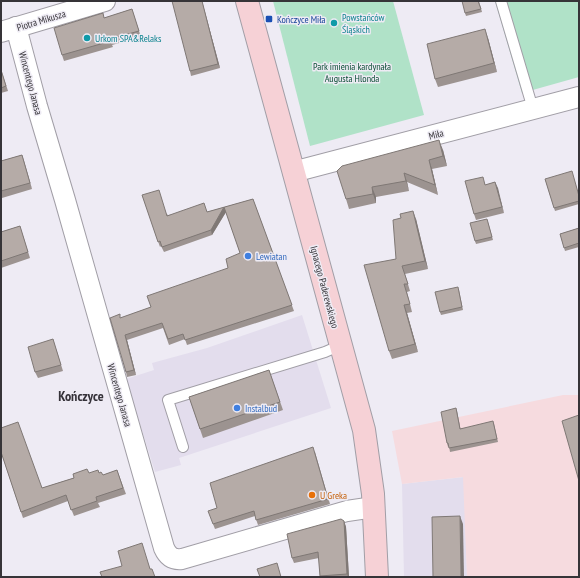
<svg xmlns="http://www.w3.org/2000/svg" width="580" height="578" viewBox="0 0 580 578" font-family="'PT Sans Narrow',sans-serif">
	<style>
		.built { fill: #e3dded }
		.industrial { fill: #f6dbdf }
		.green { fill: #b0e2c8 }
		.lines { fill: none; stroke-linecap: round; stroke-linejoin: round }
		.service-casing { stroke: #a19ea6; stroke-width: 12 }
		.minor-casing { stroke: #a19ea6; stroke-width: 22 }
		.secondary-casing { stroke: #a19ea6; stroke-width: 24 }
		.service { stroke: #fff; stroke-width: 10 }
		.minor { stroke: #fff; stroke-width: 20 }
		.secondary { stroke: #f6d1d6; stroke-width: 22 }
		.wall { fill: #9c9390 }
		.shaded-wall { fill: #7f7875 }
		.building { fill: #b5aba7; stroke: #7f7875 }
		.transit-dot { fill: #1a4fb4; stroke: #eeebf4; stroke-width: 1.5 }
		.culture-dot { fill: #0f9aa8; stroke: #eeebf4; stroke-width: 1.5 }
		.shop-dot { fill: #3f7fe0; stroke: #eeebf4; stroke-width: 1.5 }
		.food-dot { fill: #e8710a; stroke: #eeebf4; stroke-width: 1.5 }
		.labels { text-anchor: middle; stroke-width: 3; stroke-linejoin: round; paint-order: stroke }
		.culture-label { font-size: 10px; fill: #0d838f; stroke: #eeebf4; text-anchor: start }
		.transit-label { font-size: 10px; fill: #164399; stroke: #eeebf4; text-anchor: start }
		.street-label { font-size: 10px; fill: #363438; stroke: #eeebf4 }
		.park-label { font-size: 10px; fill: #094d34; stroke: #eeebf4 }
		.shop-label { font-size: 10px; fill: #366cbe; stroke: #eeebf4; text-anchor: start }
		.food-label { font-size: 10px; fill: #c56008; stroke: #eeebf4; text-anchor: start }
		.district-label { font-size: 14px; font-weight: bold; fill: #353239; stroke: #eeebf4 }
	</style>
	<rect width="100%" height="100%" fill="#eeebf4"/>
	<g class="built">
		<path d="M302 315 331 408 179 458 181 465 155 472 126 379 154 370 152 363 207 348Z"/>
		<path d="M464 477 467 577H404L402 484Z"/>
	</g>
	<path class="industrial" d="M563 395H579V577H467L463 477 402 484 392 431Z"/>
	<g class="green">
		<path d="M273 1H393L424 115 310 146Z"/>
		<path d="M495 1H579V77L522 93Z"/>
	</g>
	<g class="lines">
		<defs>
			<g id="service">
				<path d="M501 1 533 109"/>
				<path d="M183 447 168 400 325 352 341 345"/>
			</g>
			<g id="minor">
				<path d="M16 27 37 106 65 200 164 548C168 557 173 560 182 559L347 511 374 507"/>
				<path d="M1 32 105 1"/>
				<path d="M293 172 579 97"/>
			</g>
			<path id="secondary" d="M247 1 364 430 373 494 377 577"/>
		</defs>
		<use href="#service" class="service-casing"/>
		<use href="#minor" class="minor-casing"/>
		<use href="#secondary" class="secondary-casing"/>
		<use href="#service" class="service"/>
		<use href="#minor" class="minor"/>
		<use href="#secondary" class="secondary"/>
	</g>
	<g class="wall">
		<path d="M202 1 220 68 191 76 190 71Z"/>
		<path d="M479 1 482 12 466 16 465 13Z"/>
		<path d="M132 9 141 37 112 45 113 47 64 61 62 55 104 18Z"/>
		<path d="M488 38 497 72 438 87 435 79Z"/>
		<path d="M1 69 8 91 1 93Z"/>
		<path d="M443 150 447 166 432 169 438 195 407 182 409 191 376 197V203L349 209 346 199Z"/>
		<path d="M22 155 32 189 2 198 1 196V161Z"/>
		<path d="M545 179 579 195V204L555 211Z"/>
		<path d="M495 182 504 213 476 220 474 214 485 185Z"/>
		<path d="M142 195 168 215 207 212 253 199 294 311 187 345 185 339 169 345 163 328 127 340 136 375 127 377 126 372 121 318 151 307 228 268 240 253 226 212 212 235 164 252 161 246 160 247Z"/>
		<path d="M416 219 428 269 405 274 410 291 407 292 412 312 407 313 418 352 392 359 389 351 396 259Z"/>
		<path d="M488 222 493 240 476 244 475 241Z"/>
		<path d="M20 226 30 258 1 268V232Z"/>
		<path d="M579 228V247L565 251 560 234Z"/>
		<path d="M459 290 463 310 441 315 440 312Z"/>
		<path d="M53 339 63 371 38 378 35 372Z"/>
		<path d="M269 370 283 410 203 438 189 397Z"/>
		<path d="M456 408 460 429 494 424 498 442 450 452 449 446 448 447 447 443Z"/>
		<path d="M1 452 42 488 89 473H99L103 475 117 470 126 494 98 503 100 507 74 516 68 501 23 518Z"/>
		<path d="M315 452 330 504 258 525 255 516 215 529 213 524 217 508Z"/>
		<path d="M344 521 346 527 349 577H320L319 558 294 563 292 558Z"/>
	</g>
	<g class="shaded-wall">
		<path d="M202 1 220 68 218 64Z"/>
		<path d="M485 29 488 38 497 72 494 63Z"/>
		<path d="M439 140 443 150 447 166 443 156Z"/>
		<path d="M22 155 24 161 32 189 30 183Z"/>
		<path d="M429 160 432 169 438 195 435 185Z"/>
		<path d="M404 173 407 182 409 191 406 181Z"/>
		<path d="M495 182 498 188 504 213 502 207Z"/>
		<path d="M372 187 376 197V203L373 194Z"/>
		<path d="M224 207 226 212 212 235 211 230Z"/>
		<path d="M413 211 416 219 428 269 425 261Z"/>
		<path d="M404 305 407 313 418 352 415 344Z"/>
		<path d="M125 335 127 340 136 375 134 370Z"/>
		<path d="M456 408 457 411 461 432 460 429Z"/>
		<path d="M460 516 463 524 464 577H461Z"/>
		<path d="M344 521 346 527 349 577H348L347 574Z"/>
	</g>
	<g class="building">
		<path d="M172 1H202L218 64 190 71Z"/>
		<path d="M462 1H478L481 9 465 13Z"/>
		<path d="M132 9 139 31 110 39 111 41 62 55 54 28 103 13 104 18Z"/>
		<path d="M485 29 494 63 435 79 427 44Z"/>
		<path d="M1 70 6 86 1 88Z"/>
		<path d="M439 140 443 156 429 160 435 185 404 173 406 181 372 187 373 194 346 199 337 171 342 166Z"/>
		<path d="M22 155 30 183 1 191V161Z"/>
		<path d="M572 171 579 196V201L554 208 545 179Z"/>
		<path d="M483 177 485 185 495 182 502 207 474 214 465 181Z"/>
		<path d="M159 190 167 216 204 203 207 212 253 199 292 305 185 340 183 334 168 339 162 323 125 335 134 370 126 372 110 318 120 314V318L151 307 147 296 228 268 226 259 240 253 224 207 211 230 162 247 160 241 158 242 142 195Z"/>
		<path d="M413 211 425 261 402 266 408 284H404L410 304 404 305 415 344 389 351 364 265 396 259 393 220 401 218 400 214Z"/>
		<path d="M487 219 492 237 475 241 470 223Z"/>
		<path d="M20 226 28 252 1 261V232Z"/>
		<path d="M579 228V243L564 248 560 234Z"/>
		<path d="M458 287 462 307 440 312 435 292Z"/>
		<path d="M53 339 61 365 35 372 28 347Z"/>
		<path d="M269 370 280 402 200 429 189 397Z"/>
		<path d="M456 408 460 429 493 421 497 439 449 448 448 443H447L441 412Z"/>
		<path d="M579 415V481L562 421Z"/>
		<path d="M18 422 42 488 74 478 73 474 87 469 89 473 98 470 99 473 101 472 103 475 117 470 123 488 96 497 97 501 71 510 66 495 21 512 1 452V428Z"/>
		<path d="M313 447 328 499 256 520 254 511 213 524 208 511 217 508 210 483Z"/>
		<path d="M460 516 461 577H433L432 517Z"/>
		<path d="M341 519 344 521 347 574 320 576 318 552 292 558 287 534Z"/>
		<path d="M142 543 150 569H152L155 577H102L100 572 122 566 118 551Z"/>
		<path d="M277 563 281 577H260L257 569Z"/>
	</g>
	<rect class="transit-dot" x="265" y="15" width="8" height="8" rx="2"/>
	<g class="culture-dot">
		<circle cx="334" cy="23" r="4"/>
		<circle cx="87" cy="38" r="4"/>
	</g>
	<g class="shop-dot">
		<circle cx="248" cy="256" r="4"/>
		<circle cx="237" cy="408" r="4"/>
	</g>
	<circle class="food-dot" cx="312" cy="495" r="4"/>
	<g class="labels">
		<g class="culture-label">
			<text x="342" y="21">Powstańców<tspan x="342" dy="12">Śląskich</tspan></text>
			<text x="95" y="42">Urkom SPA&amp;Relaks</text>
		</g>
		<g class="transit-label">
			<text x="277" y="23">Kończyce Miła</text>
		</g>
		<g class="street-label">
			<text transform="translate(41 20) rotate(-17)" y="4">Piotra Mikusza</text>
			<text transform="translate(31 83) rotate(75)" y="4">Wincentego Janasa</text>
			<text transform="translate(436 134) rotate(-15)" y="4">Miła</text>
			<text transform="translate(325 287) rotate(75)" y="4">Ignacego Paderewskiego</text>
			<text transform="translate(120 395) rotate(74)" y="4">Wincentego Janasa</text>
		</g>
		<g class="park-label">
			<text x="352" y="70">Park imienia kardynała<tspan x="352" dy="12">Augusta Hlonda</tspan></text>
		</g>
		<g class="shop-label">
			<text x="256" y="260">Lewiatan</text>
			<text x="245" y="412">Instalbud</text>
		</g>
		<g class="food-label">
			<text x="320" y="499">U Greka</text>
		</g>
		<g class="district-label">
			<text x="81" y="401">Kończyce</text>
		</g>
	</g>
	<rect width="580" height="578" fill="none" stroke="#363438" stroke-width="4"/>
</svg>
